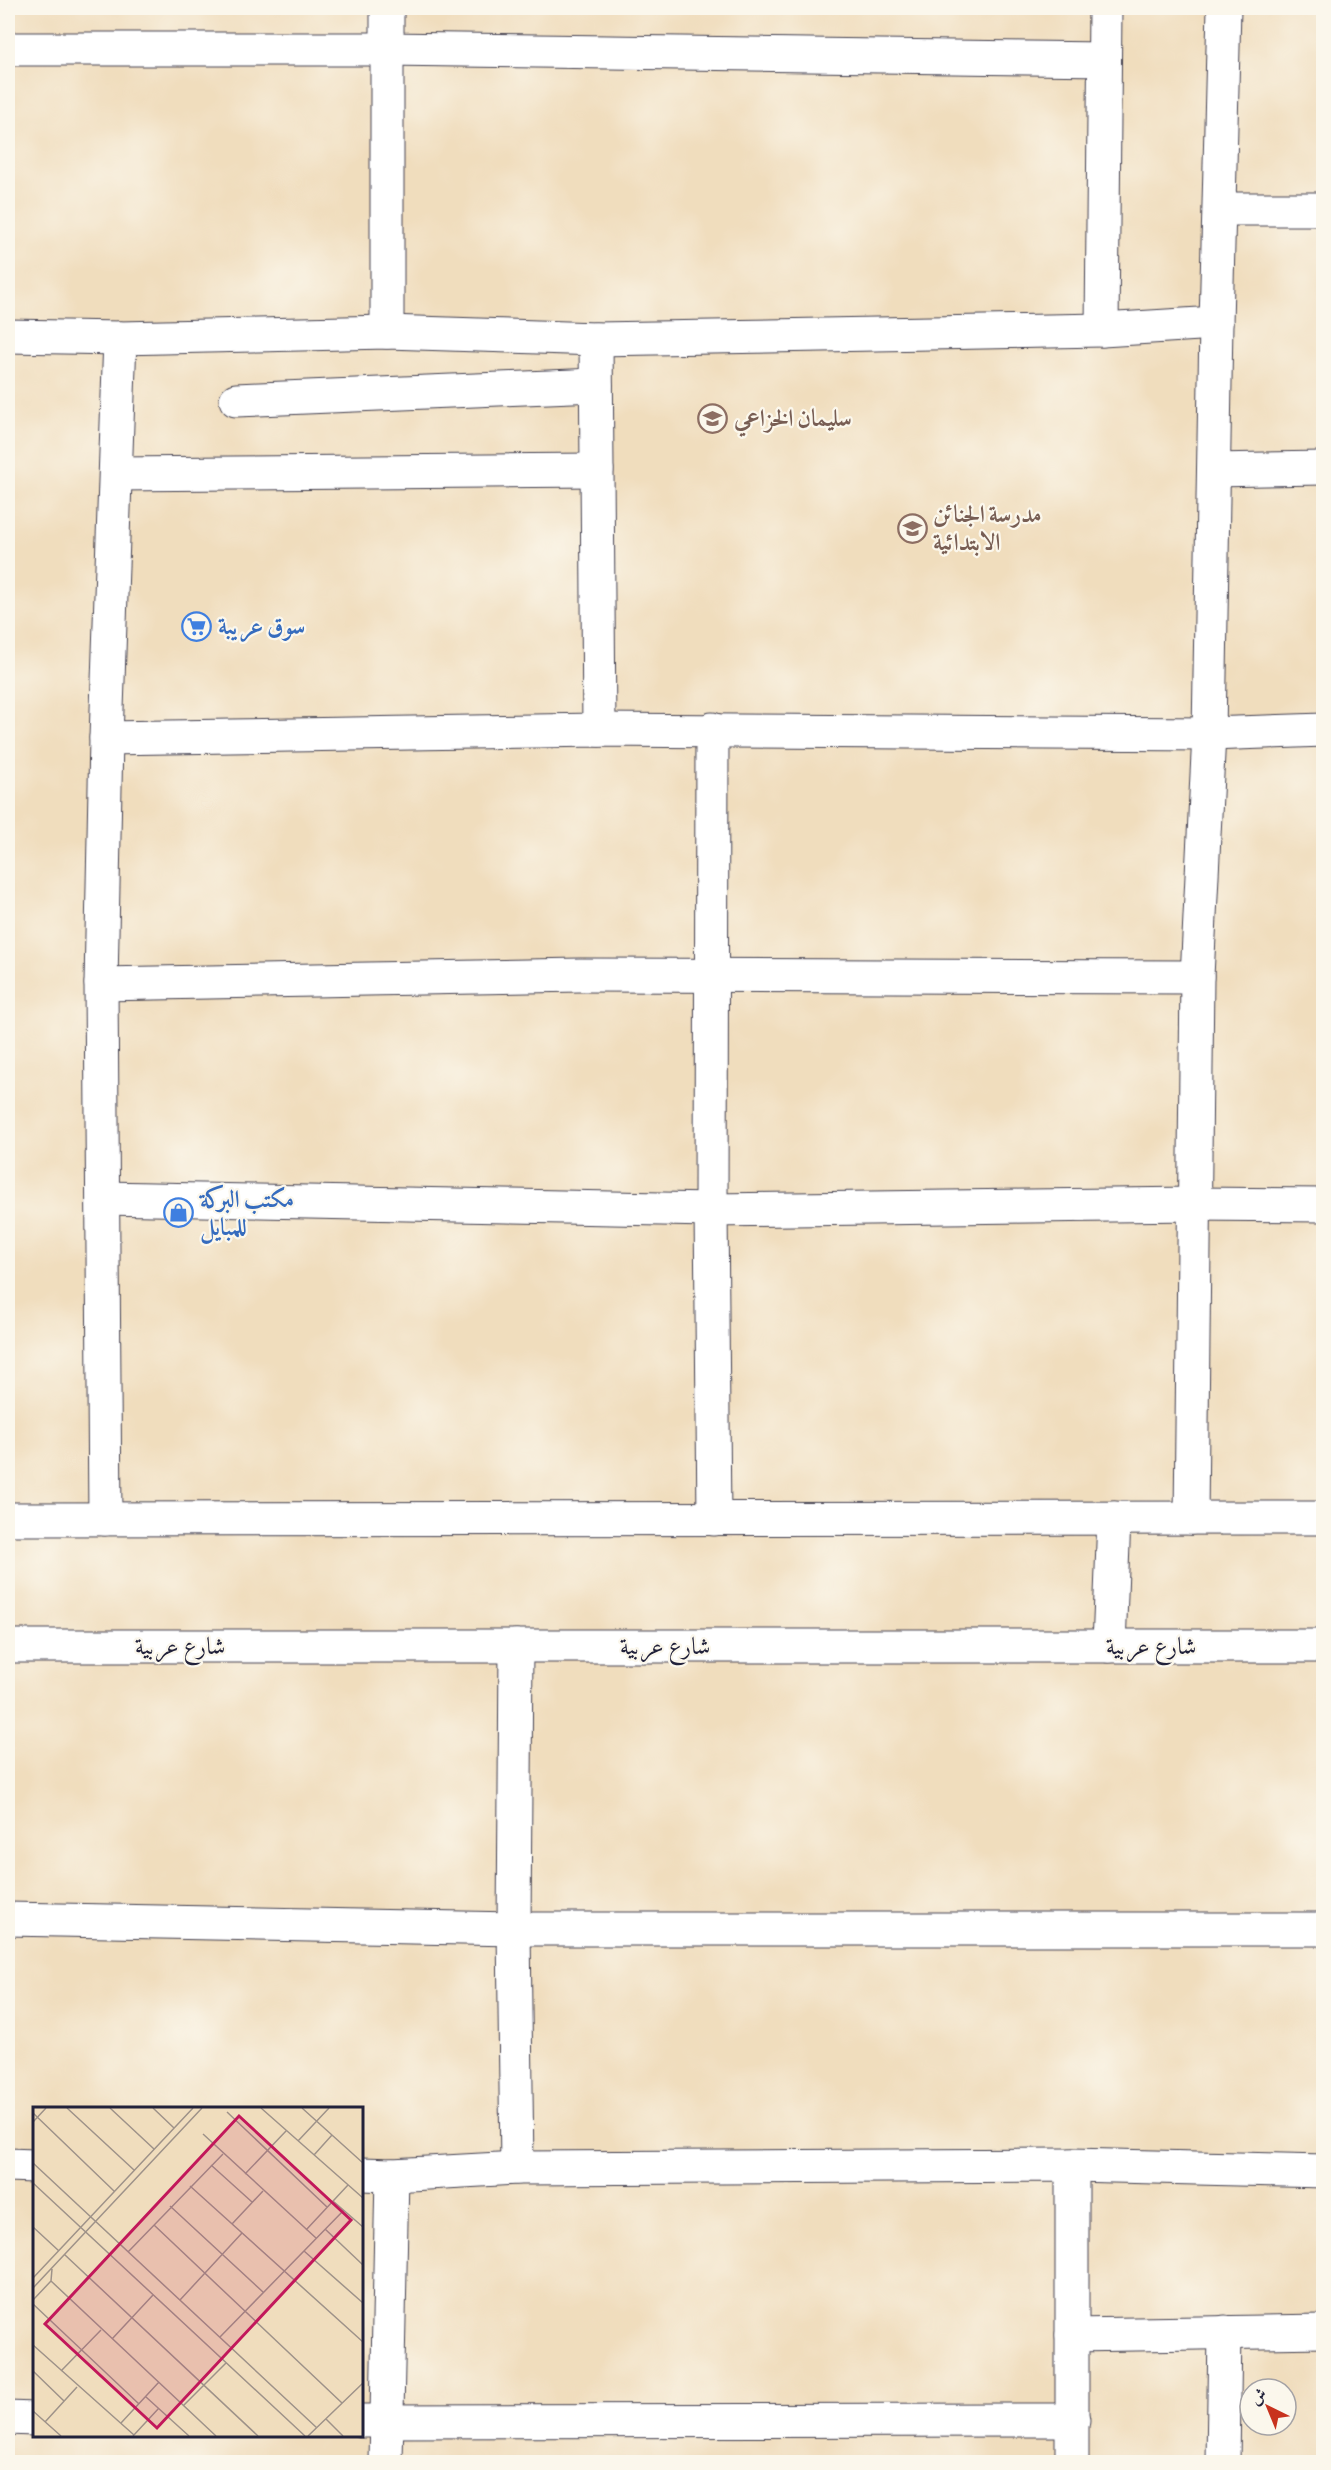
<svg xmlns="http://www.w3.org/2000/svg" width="1331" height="2470" viewBox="0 0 1331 2470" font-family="'Libre Bodoni',Amiri,serif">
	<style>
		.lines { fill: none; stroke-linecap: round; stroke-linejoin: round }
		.minor-casing { stroke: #413e4e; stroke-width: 35 }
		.major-casing { stroke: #413e4e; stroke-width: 35 }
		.minor { stroke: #fff; stroke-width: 33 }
		.major { stroke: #fff; stroke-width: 33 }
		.labels { text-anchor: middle; stroke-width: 4.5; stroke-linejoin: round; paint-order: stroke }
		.education-label { font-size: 24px; font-weight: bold; fill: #785e54; stroke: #fbf7ec; text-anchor: start }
		.shop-label { font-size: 24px; font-weight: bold; fill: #366cbe; stroke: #fbf7ec; text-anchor: start }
		.street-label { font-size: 24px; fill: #22223b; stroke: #fbf7ec }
		.inset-road { fill: none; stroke: #9e9289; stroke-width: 1.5 }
		.view { fill: #c2185b; fill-opacity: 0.15; stroke: #c2185b; stroke-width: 3 }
		.inset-edge { fill: none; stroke: #22223b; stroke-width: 3 }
	</style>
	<rect width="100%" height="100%" fill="#fbf7ec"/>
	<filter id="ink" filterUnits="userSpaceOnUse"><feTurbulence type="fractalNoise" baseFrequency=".0167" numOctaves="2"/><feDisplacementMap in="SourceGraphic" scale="12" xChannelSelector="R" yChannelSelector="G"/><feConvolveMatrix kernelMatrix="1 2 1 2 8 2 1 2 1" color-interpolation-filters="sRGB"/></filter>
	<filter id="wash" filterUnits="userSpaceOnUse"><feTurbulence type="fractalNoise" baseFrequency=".008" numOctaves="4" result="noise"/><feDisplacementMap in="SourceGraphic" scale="24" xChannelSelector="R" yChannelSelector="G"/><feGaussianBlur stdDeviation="1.35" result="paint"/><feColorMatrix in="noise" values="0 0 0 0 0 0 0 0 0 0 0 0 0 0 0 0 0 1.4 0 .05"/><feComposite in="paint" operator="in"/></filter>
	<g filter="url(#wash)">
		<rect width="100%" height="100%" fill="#f0ddbd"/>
	</g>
	<g filter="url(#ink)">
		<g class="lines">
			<defs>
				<g id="minor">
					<path d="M8 49H386L1104 59"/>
					<path d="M1220 209H1324"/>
					<path d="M1102 330 1105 8"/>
					<path d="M387 332V8"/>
					<path d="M8 336 120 338 387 332 596 339 1102 330 1216 323"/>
					<path d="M596 339 599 730"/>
					<path d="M236 400 596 385"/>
					<path d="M1214 470 1324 468"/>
					<path d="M116 474 597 470"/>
					<path d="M712 729 711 1210 714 1519"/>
					<path d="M106 738 599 730 1209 734 1324 730"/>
					<path d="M101 984 580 975 1197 977"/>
					<path d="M104 1198 711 1210 1195 1204 1324 1205"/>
					<path d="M1191 1518 1197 977 1209 734 1216 323 1224 8"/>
					<path d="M105 1519 101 984 106 738 120 338"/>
					<path d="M516 1646 514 1929 517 2168"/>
					<path d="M8 1919 514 1929H1324"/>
					<path d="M8 2165 34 2166"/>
					<path d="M1072 2165V2462"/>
					<path d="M362 2174 392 2175 517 2168 1072 2165 1324 2171"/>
					<path d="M1072 2335 1324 2331"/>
					<path d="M8 2418 34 2419"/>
					<path d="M362 2421 1073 2420"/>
					<path d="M386 2462 392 2175"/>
					<path d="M1223 2462 1225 2332"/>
				</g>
				<g id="major">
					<path d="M8 1519 1324 1518"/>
					<path d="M8 1646H1324"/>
					<path d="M1109 1646 1114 1518"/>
				</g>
			</defs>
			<use href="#minor" class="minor-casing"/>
			<use href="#major" class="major-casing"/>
			<use href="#minor" class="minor"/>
			<use href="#major" class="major"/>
		</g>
	</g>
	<defs>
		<symbol id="school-ring" viewBox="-11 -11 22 22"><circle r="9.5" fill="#fbf7ec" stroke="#8d6e63" stroke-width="1.5"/><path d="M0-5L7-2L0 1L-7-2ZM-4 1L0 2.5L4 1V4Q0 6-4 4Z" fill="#8d6e63"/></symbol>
		<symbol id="supermarket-ring" viewBox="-11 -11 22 22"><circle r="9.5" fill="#fbf7ec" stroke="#3f7fe0" stroke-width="1.5"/><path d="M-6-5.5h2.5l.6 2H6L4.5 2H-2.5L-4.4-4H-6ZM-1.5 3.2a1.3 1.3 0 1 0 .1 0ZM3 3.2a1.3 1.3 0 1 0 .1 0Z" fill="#3f7fe0"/></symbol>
		<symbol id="shop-ring" viewBox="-11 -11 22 22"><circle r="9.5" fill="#fbf7ec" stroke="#3f7fe0" stroke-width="1.5"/><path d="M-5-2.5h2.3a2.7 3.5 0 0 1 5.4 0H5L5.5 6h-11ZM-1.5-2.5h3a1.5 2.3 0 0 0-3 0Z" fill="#3f7fe0"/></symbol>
	</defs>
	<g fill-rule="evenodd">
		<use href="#school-ring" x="696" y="402" width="33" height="33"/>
		<use href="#school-ring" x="896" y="512" width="33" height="33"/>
		<use href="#supermarket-ring" x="180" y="610" width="33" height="33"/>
		<use href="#shop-ring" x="162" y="1196" width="33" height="33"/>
	</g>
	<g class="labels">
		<g class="education-label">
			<text x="734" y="426">سليمان الخزاعي</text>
			<text x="933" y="522">مدرسة الجنائن<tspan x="933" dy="28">الابتدائية</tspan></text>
		</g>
		<g class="shop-label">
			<text x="218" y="634">سوق عريبة</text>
			<text x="200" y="1207">مكتب البركة<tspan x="200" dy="28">للمبايل</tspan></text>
		</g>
		<g class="street-label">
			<text x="180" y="1654">شارع عربية</text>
			<text x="665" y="1654">شارع عربية</text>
			<text x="1151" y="1654">شارع عربية</text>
		</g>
	</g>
	<g transform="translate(33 2107)">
		<rect width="330" height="330" fill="#f0ddbd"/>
		<path class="inset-road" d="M34 1 101 63M77 1 121 42M120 1 141 21M228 1 330 91M269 1 330 56M194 5 294 100M0 6 81 84M0 15 13 1M170 27 283 131M265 34 296 1M281 48 299 28M0 56 284 321M178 58 219 95M212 67 253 24M0 76 272 329M157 79 330 235M300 94 330 120M137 99 230 185M199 117 230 84M121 118 309 296M0 120 26 144M292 122 330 158M273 123 315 78M271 144 330 196M95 145 190 47M32 148 225 329M0 171 160 1M18 174 183 329M0 181 169 1M0 193 18 174 19 162M147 193 209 126M0 197 106 297M187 230 311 103M79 232 120 188M0 238 101 328M0 264 31 294M28 264 68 223M113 290 156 329M150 299 193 256M0 304 28 329M293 312 310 329M12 315 44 280M88 316 126 275M100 329 126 301M275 329 330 276"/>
		<path class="view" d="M206 9 318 113 124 321 12 217Z"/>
		<rect width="330" height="330" class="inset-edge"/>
	</g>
	<rect width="1331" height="2470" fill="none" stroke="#fbf7ec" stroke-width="30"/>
	<g transform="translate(1268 2407) rotate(317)"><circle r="28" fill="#fbf7ec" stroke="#a4a2a5" stroke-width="1.5"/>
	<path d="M0-4.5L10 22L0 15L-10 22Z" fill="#c8321e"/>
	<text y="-9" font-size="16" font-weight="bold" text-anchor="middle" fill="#22223b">ش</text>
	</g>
</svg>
